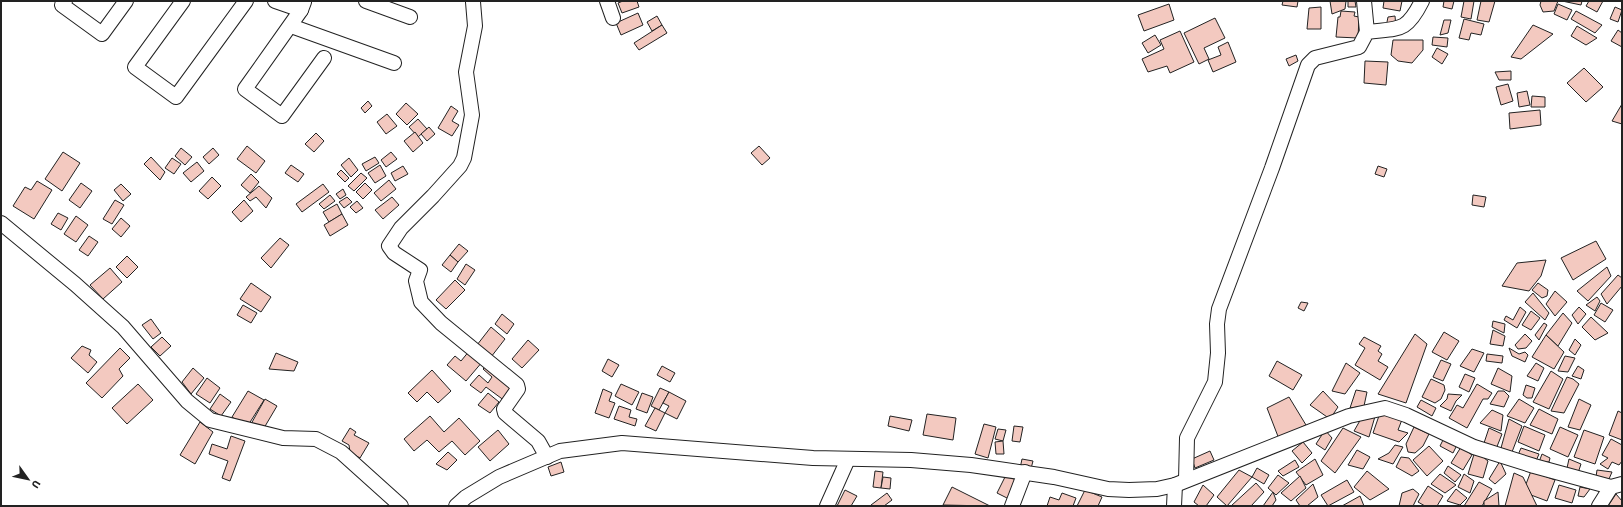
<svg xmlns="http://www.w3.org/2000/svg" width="1623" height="507" viewBox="0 0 1623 507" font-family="'Source Sans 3',sans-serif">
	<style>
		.building { fill: #f3c9c0; stroke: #222 }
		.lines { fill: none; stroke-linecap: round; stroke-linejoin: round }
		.minor-casing { stroke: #222; stroke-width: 16 }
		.minor { stroke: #fff; stroke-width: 14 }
	</style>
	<rect width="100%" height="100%" fill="#fff"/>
	<g class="building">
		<path d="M623 1H637L639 7 622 13 618 3Z"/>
		<path d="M1283 1H1298L1297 7 1282 5Z"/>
		<path d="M1330 1H1346L1345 9 1332 14Z"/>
		<path d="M1348 1H1355L1356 7H1348Z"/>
		<path d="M1384 1H1402L1400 11 1383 8Z"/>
		<path d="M1444 1H1454L1452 9 1443 7Z"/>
		<path d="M1464 1H1474L1471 19 1461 17Z"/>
		<path d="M1481 1H1495L1489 22 1477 20Z"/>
		<path d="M1541 1H1558L1554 11 1543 12 1540 5Z"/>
		<path d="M1562 1H1582L1581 5Z"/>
		<path d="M1589 1H1603L1597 12 1586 6Z"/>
		<path d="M1169 4 1174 20 1144 31 1138 15Z"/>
		<path d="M1558 4 1572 10 1567 20 1554 14Z"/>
		<path d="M1321 7V29H1307L1309 8Z"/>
		<path d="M1615 7 1622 10 1618 22 1610 19Z"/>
		<path d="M1341 11 1355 12 1354 16 1359 17 1358 38 1336 37 1338 17H1340Z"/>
		<path d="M1576 11 1602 25 1595 33 1571 19Z"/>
		<path d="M638 13 643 25 621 35 616 23Z"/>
		<path d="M657 16 662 25 652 31 647 22Z"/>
		<path d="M1395 16 1396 27H1386L1388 17Z"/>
		<path d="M1215 18 1225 38 1204 48 1209 59 1199 64 1184 33Z"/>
		<path d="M1464 19 1484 24 1481 35 1471 33 1469 40 1459 38Z"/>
		<path d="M1444 20H1451L1448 33 1440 35Z"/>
		<path d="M662 25 667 33 639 50 634 43Z"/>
		<path d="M1533 25 1553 34 1521 59 1511 57Z"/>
		<path d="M1577 26 1597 38 1586 45 1571 36Z"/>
		<path d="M1618 30 1622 33V47L1611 41Z"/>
		<path d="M1180 31 1194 62 1170 73 1167 66 1148 72 1142 59 1164 49 1160 40Z"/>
		<path d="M1155 35 1161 45 1148 53 1142 43Z"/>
		<path d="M1433 37 1448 38 1447 47 1432 45Z"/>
		<path d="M1393 40H1423V50L1412 63 1398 61 1391 55Z"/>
		<path d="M1228 42 1236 62 1213 72 1208 60 1221 55 1218 47Z"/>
		<path d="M1437 48 1448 54 1442 64 1432 57Z"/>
		<path d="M1296 55 1298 61 1289 66 1286 59Z"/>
		<path d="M1365 61 1388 62 1386 85 1364 83Z"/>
		<path d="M1584 68 1603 87 1586 102 1567 83Z"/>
		<path d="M1511 71V80H1499L1495 72Z"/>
		<path d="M1508 84 1513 101 1501 105 1496 87Z"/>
		<path d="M1527 91 1530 105 1519 107 1517 93Z"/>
		<path d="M1532 96 1545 97V107H1531Z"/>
		<path d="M368 101 372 106 365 113 361 108Z"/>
		<path d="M406 103 418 114 407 125 396 114Z"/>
		<path d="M1622 104V124L1612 121Z"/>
		<path d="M451 106 458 111 452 121 459 125 452 136 438 128Z"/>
		<path d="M1540 110 1541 125 1510 129 1509 113Z"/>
		<path d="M387 114 397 126 386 134 377 122Z"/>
		<path d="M418 119 427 129 418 137 409 127Z"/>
		<path d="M429 127 435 134 427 141 421 134Z"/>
		<path d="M415 132 423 143 413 152 404 141Z"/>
		<path d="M316 133 324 141 314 152 305 144Z"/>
		<path d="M247 146 265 161 256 173 237 159Z"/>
		<path d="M759 146 770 158 762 165 751 153Z"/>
		<path d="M181 148 192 157 185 165 175 156Z"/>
		<path d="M213 148 219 155 209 164 203 157Z"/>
		<path d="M63 152 80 163 62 191 45 179Z"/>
		<path d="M391 152 397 159 386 167 381 160Z"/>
		<path d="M151 157 165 172 160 180 144 164Z"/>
		<path d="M375 157 379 163 366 171 362 164Z"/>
		<path d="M172 158 181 164 174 174 165 168Z"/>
		<path d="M349 158 358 170 351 177 341 165Z"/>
		<path d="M197 162 204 171 191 182 183 173Z"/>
		<path d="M291 165 304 174 298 182 285 173Z"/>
		<path d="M380 165 386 176 375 183 368 173Z"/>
		<path d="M403 166 408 174 395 181 391 173Z"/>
		<path d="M1378 166 1387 169 1384 177 1375 174Z"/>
		<path d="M341 170 349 178 345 182 337 174Z"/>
		<path d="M361 173 367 178 354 191 348 186Z"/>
		<path d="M251 174 259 182 250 193 241 185Z"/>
		<path d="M212 177 221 186 208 199 199 191Z"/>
		<path d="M389 180 396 189 381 201 374 193Z"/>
		<path d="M37 181 52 190 34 219 13 206 25 187 31 190Z"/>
		<path d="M81 183 92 191 80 208 69 200Z"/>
		<path d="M365 183 372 190 363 199 356 192Z"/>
		<path d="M121 184 131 194 123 201 114 190Z"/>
		<path d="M323 184 329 192 302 212 296 204Z"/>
		<path d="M259 186 272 198 266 208 256 197 250 201 246 197Z"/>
		<path d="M343 189 346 195 340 199 336 194Z"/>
		<path d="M330 195 335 201 324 209 319 204Z"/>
		<path d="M1473 195 1486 197 1484 207 1472 205Z"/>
		<path d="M347 197 352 202 344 208 339 202Z"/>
		<path d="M392 197 399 205 383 219 375 210Z"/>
		<path d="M115 200 124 205 112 224 103 219Z"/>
		<path d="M244 200 253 211 241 222 232 212Z"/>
		<path d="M357 201 363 208 356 213 350 207Z"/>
		<path d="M337 204 342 214 329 222 323 212Z"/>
		<path d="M58 213 68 218 61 230 51 224Z"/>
		<path d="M342 214 348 225 330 236 324 225Z"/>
		<path d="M76 216 88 225 76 242 64 234Z"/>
		<path d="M121 218 130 226 121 237 112 229Z"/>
		<path d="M89 236 98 242 88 256 79 250Z"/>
		<path d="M280 238 289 245 271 268 261 258Z"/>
		<path d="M1596 241 1606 259 1573 280 1561 258Z"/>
		<path d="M459 244 468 251 458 262 450 255Z"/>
		<path d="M450 255 458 262 451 272 442 265Z"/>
		<path d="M127 256 138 267 127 278 116 267Z"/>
		<path d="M1546 260 1541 276 1529 291 1502 286 1517 263Z"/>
		<path d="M466 264 475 270 465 285 457 279Z"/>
		<path d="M1607 267 1611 276 1588 301 1577 291Z"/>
		<path d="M110 268 122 282 103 299 90 285Z"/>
		<path d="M1618 275 1622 278V286L1607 304 1601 294Z"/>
		<path d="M455 280 465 290 446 309 436 300Z"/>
		<path d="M251 283 271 297 261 312 240 299Z"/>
		<path d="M1538 283 1548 290 1547 296 1542 298 1532 290Z"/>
		<path d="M1555 291 1567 302 1555 316 1546 304Z"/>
		<path d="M1533 293 1549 313 1545 320 1525 302Z"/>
		<path d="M1597 297 1600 301 1595 311 1586 305Z"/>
		<path d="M1301 302 1308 303 1304 311 1298 308Z"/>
		<path d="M1601 303 1613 310 1605 322 1594 315Z"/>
		<path d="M243 305 257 313 251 323 237 315Z"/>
		<path d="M1520 307 1526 312 1517 328 1504 320 1506 316 1513 320Z"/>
		<path d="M1579 307 1586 314 1578 324 1572 315Z"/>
		<path d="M1531 311 1540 318 1531 330 1522 325Z"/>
		<path d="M1563 313 1572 323 1558 346 1546 335Z"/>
		<path d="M502 314 514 324 507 334 495 324Z"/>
		<path d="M1591 317 1608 333 1595 340 1582 327Z"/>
		<path d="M151 319 161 333 153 339 142 325Z"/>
		<path d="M1493 321 1505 324 1504 333 1492 327Z"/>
		<path d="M1544 323 1547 325 1539 340 1535 335Z"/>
		<path d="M491 327 505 339 491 357 477 345Z"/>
		<path d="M1493 330 1505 336 1503 346 1490 344Z"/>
		<path d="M1444 332 1459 341 1447 360 1432 352Z"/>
		<path d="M1415 334 1427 344 1406 403 1378 394Z"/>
		<path d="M1525 334 1532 341 1526 348 1518 349 1515 345Z"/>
		<path d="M1546 335 1564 352 1554 369 1532 357Z"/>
		<path d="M162 337 171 346 160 356 151 347Z"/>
		<path d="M1364 337 1381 346 1378 351 1382 354 1378 361 1388 367 1380 380 1355 365 1365 348 1359 344Z"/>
		<path d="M1575 339 1581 345 1575 355 1569 350Z"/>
		<path d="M528 340 539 350 522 368 512 359Z"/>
		<path d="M82 346 91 350 89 355 97 362 88 373 71 358Z"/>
		<path d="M120 348 130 358 119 369 123 376 102 398 86 383Z"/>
		<path d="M1509 348 1519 354 1525 352 1528 355 1525 362 1512 356Z"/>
		<path d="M1472 349 1484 353 1474 372 1460 366Z"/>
		<path d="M470 350 483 361 466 381 447 365 455 356 461 361Z"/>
		<path d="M276 353 298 362 294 371 269 369Z"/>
		<path d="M1487 354 1503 356 1502 363 1486 361Z"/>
		<path d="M1565 356 1575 358 1568 372 1558 371Z"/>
		<path d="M608 359 619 365 612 377 602 371Z"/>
		<path d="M1441 360 1451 364 1443 381 1433 377Z"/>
		<path d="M1277 361 1302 375 1293 390 1269 376Z"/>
		<path d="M1346 363 1360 373 1345 394 1332 391Z"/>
		<path d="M1536 363 1544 368 1538 381 1527 376Z"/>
		<path d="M488 364 516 388 505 401 486 387 481 393 470 385 479 375 488 383 492 377 483 369Z"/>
		<path d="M662 366 675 373 670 382 657 375Z"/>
		<path d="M1578 366 1584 370 1581 379 1572 376Z"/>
		<path d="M193 368 204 378 191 394 182 382Z"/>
		<path d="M1498 368 1512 376 1510 392 1491 384Z"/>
		<path d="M432 370 451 391 438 403 427 392 417 402 408 393Z"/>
		<path d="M1551 371 1563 379 1549 409 1533 402Z"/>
		<path d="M1465 374 1475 378 1469 392 1459 387Z"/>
		<path d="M1567 377 1573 379 1579 384 1564 413 1551 411Z"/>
		<path d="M207 378 220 388 210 403 196 394Z"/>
		<path d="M1431 379 1444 385 1445 390 1441 399 1435 403 1422 397Z"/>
		<path d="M138 384 153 400 127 424 112 408Z"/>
		<path d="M621 384 639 392 632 405 615 396Z"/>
		<path d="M1477 384 1492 393 1488 399H1483L1467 428 1449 418 1457 405 1463 408Z"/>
		<path d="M1526 385 1535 388 1532 398H1527L1523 395Z"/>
		<path d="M660 388 669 392 659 410 651 406Z"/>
		<path d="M603 389 612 393 609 401 615 403 609 418 595 413Z"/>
		<path d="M1356 390 1367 392 1364 406 1350 408Z"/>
		<path d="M248 391 264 400 247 427 232 417Z"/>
		<path d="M1323 391 1338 407 1330 419 1310 405Z"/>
		<path d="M1498 391H1504L1509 396 1504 407 1490 404Z"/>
		<path d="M669 392 686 401 677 419 665 413 669 406 663 403Z"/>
		<path d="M488 393 499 402 490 413 478 405Z"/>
		<path d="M642 393 653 397 647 413 636 409Z"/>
		<path d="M220 394 231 402 221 416 210 409Z"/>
		<path d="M1448 394 1462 395 1456 401 1451 411 1440 406 1447 399Z"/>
		<path d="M1289 397 1306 425 1279 439 1267 408Z"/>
		<path d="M265 399 277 406 264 428 251 424Z"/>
		<path d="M1519 399 1534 408 1525 423 1507 416Z"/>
		<path d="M1579 399 1591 405 1580 430 1568 427Z"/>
		<path d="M1421 400 1436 408 1432 416 1417 407Z"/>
		<path d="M619 406 631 410 629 417 637 419 635 426 614 419Z"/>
		<path d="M655 408 665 413 656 431 645 426Z"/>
		<path d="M1539 409 1558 419 1552 434 1530 425Z"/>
		<path d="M1381 410 1403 417 1398 430 1408 433 1399 442 1373 433Z"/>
		<path d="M1492 410 1503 415 1501 431 1480 423Z"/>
		<path d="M1618 411 1622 413V440L1609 435Z"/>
		<path d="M1376 413 1369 437 1354 431 1362 417Z"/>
		<path d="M927 414 956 418 953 440 923 435Z"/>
		<path d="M430 416 444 432 459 418 480 441 465 455 452 441 439 452 427 440 414 451 404 439Z"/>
		<path d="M890 416 912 420 909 431 888 426Z"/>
		<path d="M1509 419 1522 426 1512 452 1501 448Z"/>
		<path d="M200 422 213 432 195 464 180 455Z"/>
		<path d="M984 424 996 427 988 458 975 454Z"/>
		<path d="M1014 426 1023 427 1020 442 1012 441Z"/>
		<path d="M1524 426 1545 435 1539 451 1518 442Z"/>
		<path d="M1414 427 1429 434 1423 446 1415 453 1408 452 1406 444Z"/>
		<path d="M1560 427 1578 435 1568 457 1550 449Z"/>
		<path d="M350 428 356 432 354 435 369 443 360 458 350 452 349 445 342 441Z"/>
		<path d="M1343 428 1361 437 1335 473 1321 461Z"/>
		<path d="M1489 428 1502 434 1496 449 1484 443Z"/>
		<path d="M998 429 1006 430 1003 441 995 439Z"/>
		<path d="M498 430 509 444 490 461 478 447Z"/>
		<path d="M1325 430 1332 438 1325 450 1316 444Z"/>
		<path d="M1584 430 1604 437 1595 464 1574 457Z"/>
		<path d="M231 436 245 441 230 481 222 478 228 461 209 454 212 444 227 449Z"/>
		<path d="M1444 438 1457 445 1453 453 1440 446Z"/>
		<path d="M1611 439 1622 445V461L1619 465 1612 462 1608 469 1600 464 1608 458 1602 455Z"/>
		<path d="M1003 441 1004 454H996L995 442Z"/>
		<path d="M1303 442 1312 453 1302 463 1292 451Z"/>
		<path d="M1395 445 1403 447 1393 464 1378 459 1389 453Z"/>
		<path d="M1429 446 1443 461 1427 476 1413 460Z"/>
		<path d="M1461 447 1472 455 1463 470 1451 463Z"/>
		<path d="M1521 448 1539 454 1536 461 1518 455Z"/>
		<path d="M1357 450 1370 457 1363 469 1348 465Z"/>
		<path d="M1210 451 1214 460 1195 468 1192 459Z"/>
		<path d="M1475 451 1488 461 1483 478 1468 474Z"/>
		<path d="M448 452 457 460 447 470 436 464Z"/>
		<path d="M1542 454 1550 458 1549 462H1539Z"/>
		<path d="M1401 457 1409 458 1419 471 1412 476 1396 467Z"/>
		<path d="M1022 459 1033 461 1028 480 1018 478Z"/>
		<path d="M1315 459 1323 475 1306 485 1296 472Z"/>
		<path d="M1569 459 1581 464 1578 473 1567 468Z"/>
		<path d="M1295 460 1299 467 1283 476 1278 471Z"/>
		<path d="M1500 461 1506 474 1495 484 1489 479Z"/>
		<path d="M561 462 564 472 551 476 548 467Z"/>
		<path d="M1448 466 1461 475 1455 482 1444 473Z"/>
		<path d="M1257 468 1269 475 1264 484 1252 477Z"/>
		<path d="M1239 470 1252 477 1227 506 1217 497Z"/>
		<path d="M1597 470 1612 472 1609 479 1596 477Z"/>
		<path d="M875 471 883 472 881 488 873 487Z"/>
		<path d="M1367 471 1389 489 1370 500 1354 487Z"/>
		<path d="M1531 471 1555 480 1547 501 1523 492Z"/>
		<path d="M1514 473 1523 477 1537 506H1505Z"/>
		<path d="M1440 474 1456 485 1445 493 1431 484Z"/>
		<path d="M1464 474 1474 481 1470 493 1458 487Z"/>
		<path d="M1006 475 1018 481 1009 499 997 493Z"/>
		<path d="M1278 475 1289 483 1276 495 1268 488Z"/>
		<path d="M1300 476 1306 488 1291 501 1281 493Z"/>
		<path d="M883 477 891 478 890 489 881 488Z"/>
		<path d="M1347 480 1354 492 1328 506 1321 495Z"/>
		<path d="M1479 482 1492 489 1482 506H1464Z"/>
		<path d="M1256 483 1264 492 1251 506H1231Z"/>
		<path d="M1313 484 1318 497 1307 506H1300L1296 500Z"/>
		<path d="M1203 485 1214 495 1206 506H1199L1194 502Z"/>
		<path d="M1559 485 1576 490 1572 503 1555 498Z"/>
		<path d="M1428 486 1443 496 1437 506H1425L1418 502Z"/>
		<path d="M952 487 990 506 943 505Z"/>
		<path d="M1580 487 1590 489 1584 497 1578 496Z"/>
		<path d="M1413 489 1419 494 1413 506H1399L1402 493Z"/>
		<path d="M1456 489 1467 498 1460 505 1447 501Z"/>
		<path d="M845 490 857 496 851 506H837Z"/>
		<path d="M1085 490 1102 497 1098 506H1077Z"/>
		<path d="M1273 492 1276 500 1272 506H1263Z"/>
		<path d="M1498 492 1499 506H1484V501Z"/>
		<path d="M887 493 892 500 884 506H872L871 505Z"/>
		<path d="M1062 493 1076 498 1073 506H1047L1050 497 1059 500Z"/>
		<path d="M1616 494 1622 501V506H1608Z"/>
		<path d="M1360 496 1364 506H1342Z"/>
	</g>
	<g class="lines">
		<defs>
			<g id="minor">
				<path d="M65 1 62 5 102 34 126 1"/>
				<path d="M183 1 135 67 176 97 246 1"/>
				<path d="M275 1 301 10 304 2"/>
				<path d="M366 1 410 17"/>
				<path d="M607 1 613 18"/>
				<path d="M1364 1 1367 32"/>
				<path d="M473 2 475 26 466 72 472 115 464 158 460 166 433 196 401 228 389 246 394 253 420 270 416 281 421 302 441 323 517 385 518 389 504 409 505 413 538 441 547 457"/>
				<path d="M301 10 245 89 282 116 324 58"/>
				<path d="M291 26 394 63"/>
				<path d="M1 223 75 284 123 327 187 401 210 420 283 438 316 439 341 452 401 506"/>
				<path d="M1186 480 1187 438 1215 382 1218 353 1217 324 1219 309 1272 168 1308 65 1315 58 1359 47 1367 32C1399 28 1406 33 1422 1"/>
				<path d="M456 506 466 497 499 477 560 451 622 443 813 458 911 460 971 465 1054 477 1108 489 1129 490 1157 489 1175 485 1349 416 1385 408 1406 415 1474 447 1534 466 1611 487 1622 484"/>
				<path d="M827 506 848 459"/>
				<path d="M1012 506 1025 472"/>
				<path d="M1174 506 1175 485"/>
				<path d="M1599 506 1611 487"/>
			</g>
		</defs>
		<use href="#minor" class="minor-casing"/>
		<use href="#minor" class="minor"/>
	</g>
	<rect width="1623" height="507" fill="none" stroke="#222222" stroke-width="4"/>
	<g transform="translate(28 479) rotate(123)" stroke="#ffffff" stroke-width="3" paint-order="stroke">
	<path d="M0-3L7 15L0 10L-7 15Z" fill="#222222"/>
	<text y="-6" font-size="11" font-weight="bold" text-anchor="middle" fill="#222222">U</text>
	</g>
</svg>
